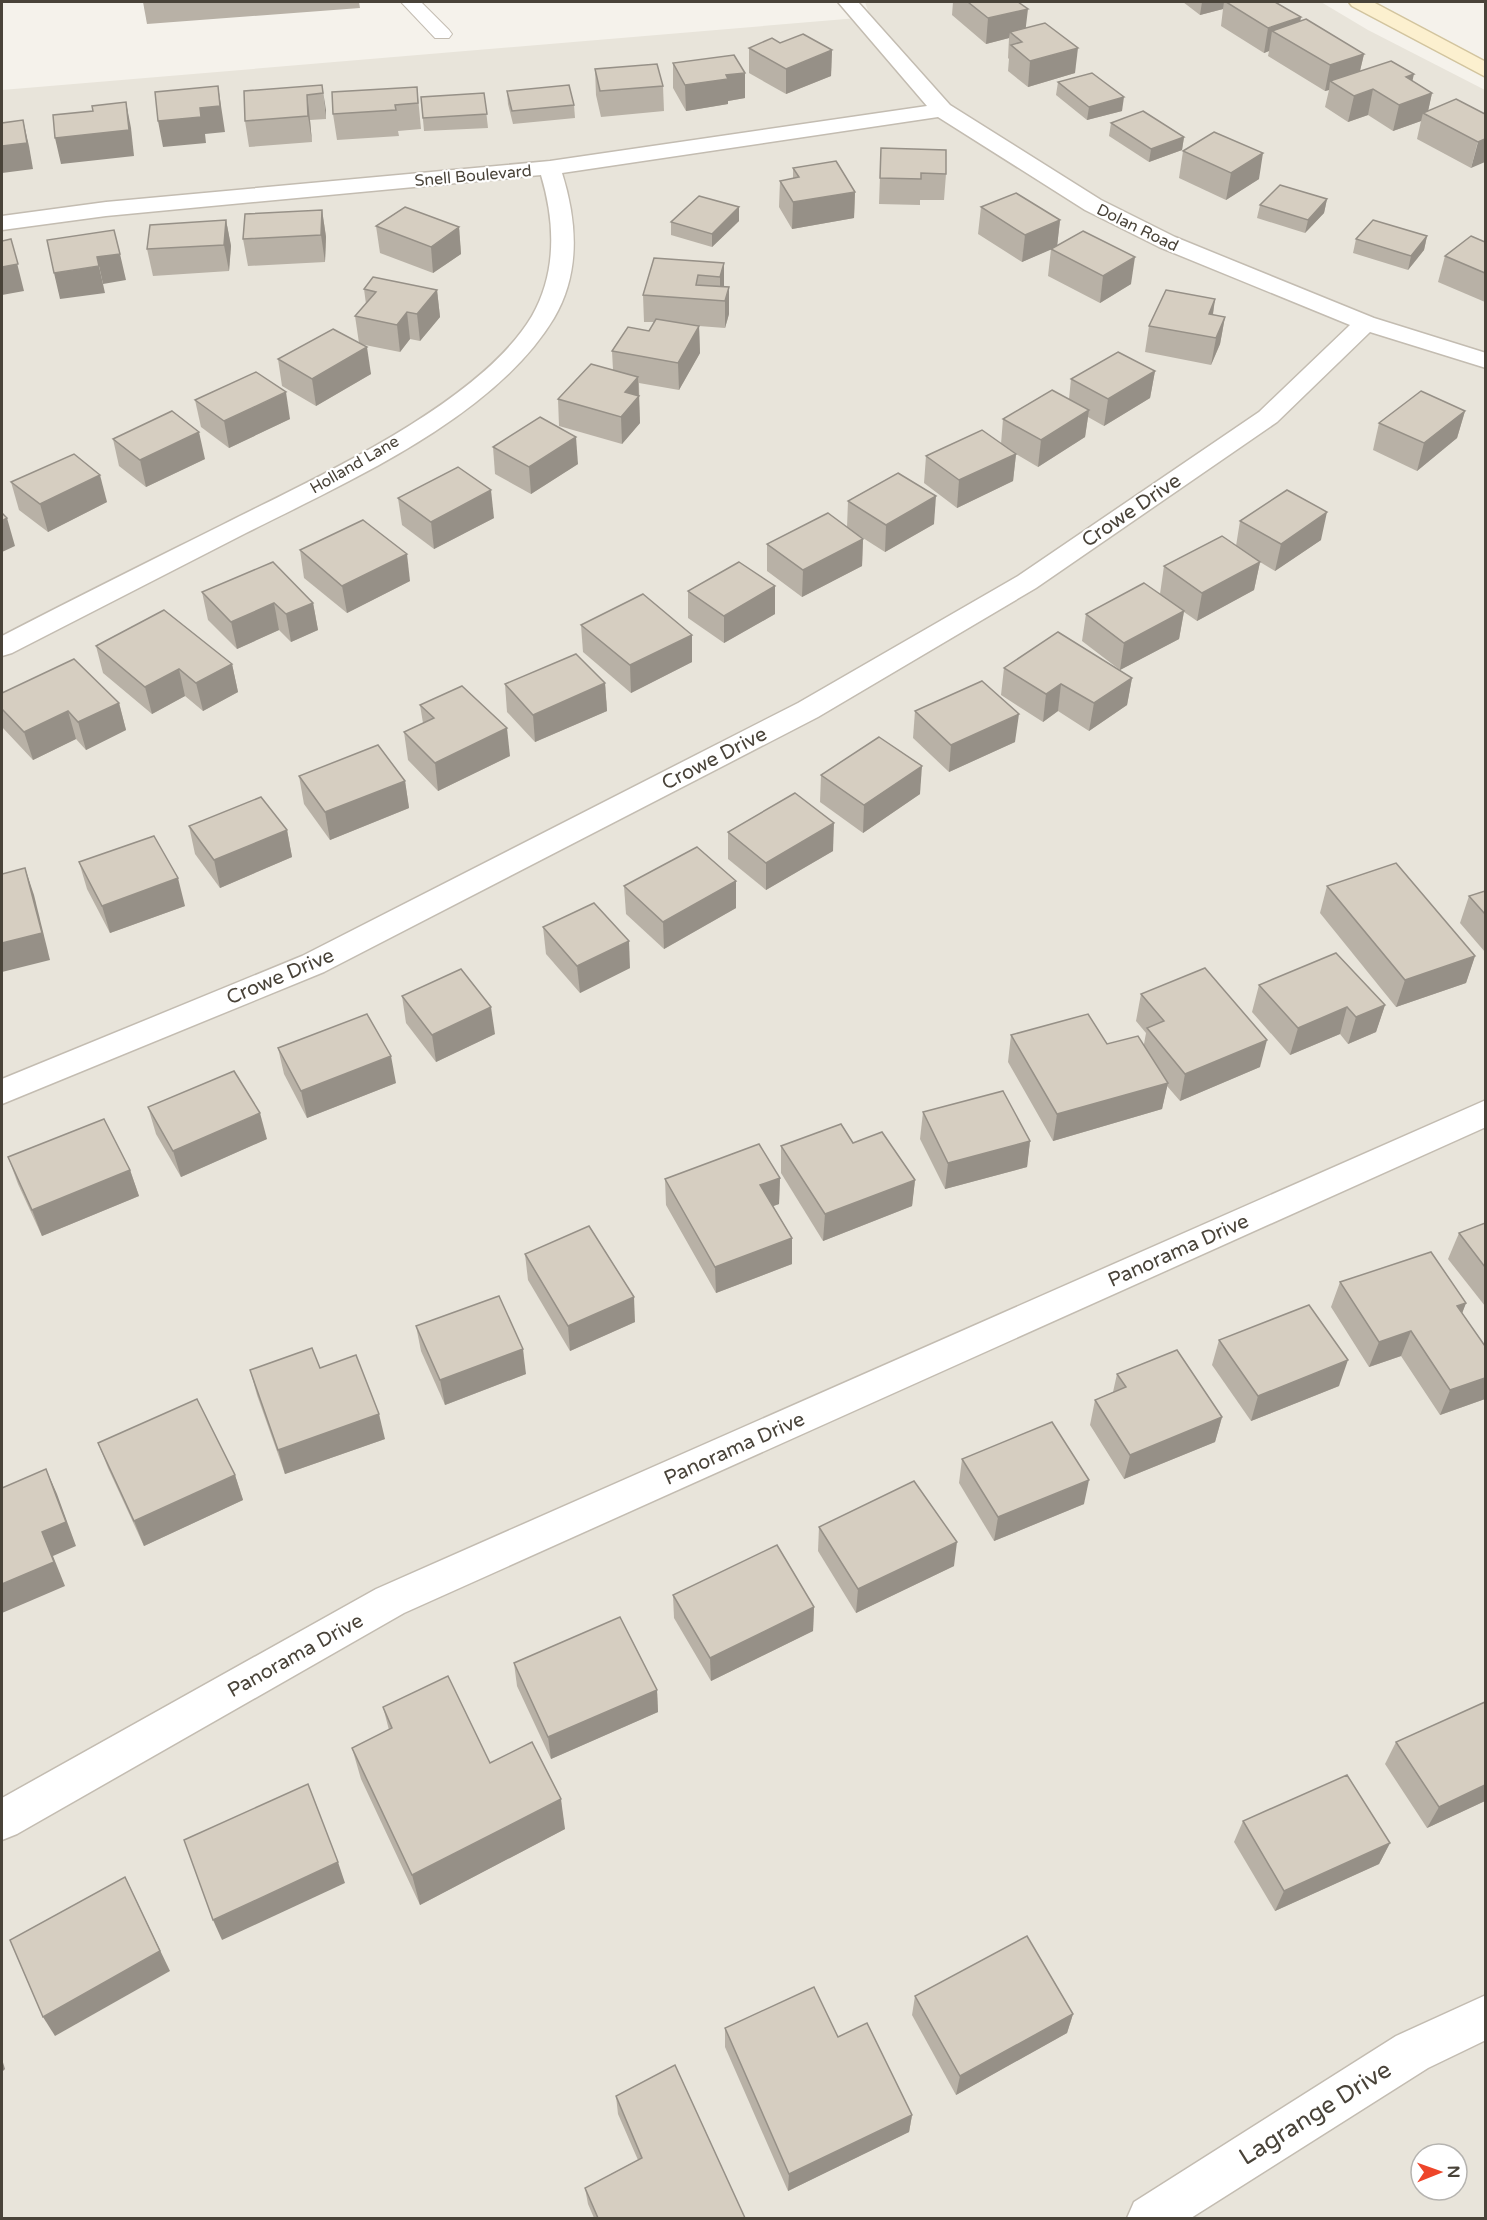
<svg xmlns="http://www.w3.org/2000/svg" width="1487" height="2220" viewBox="0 0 1487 2220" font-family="'Varela Round',sans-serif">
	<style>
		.residential { fill: #e8e4da; fill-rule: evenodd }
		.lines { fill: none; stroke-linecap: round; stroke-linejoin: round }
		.service-casing { stroke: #c3bcb1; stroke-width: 2 }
		.minor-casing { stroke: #c3bcb1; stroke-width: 3 }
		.secondary-casing { stroke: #d2c49e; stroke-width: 3 }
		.service { fill: #fff; fill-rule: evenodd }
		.minor { fill: #fff; fill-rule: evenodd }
		.secondary { fill: #fcf0cf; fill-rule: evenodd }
		.wall { fill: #b8b1a6 }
		.shaded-wall { fill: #969087 }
		.building { fill: #d6cec1; stroke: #969087; stroke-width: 1.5 }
		.labels { text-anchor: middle; stroke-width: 4.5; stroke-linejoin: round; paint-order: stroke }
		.far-street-label { font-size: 16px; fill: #494339; stroke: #fff }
		.street-label { font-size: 20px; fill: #494339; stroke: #fff }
		.near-street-label { font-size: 24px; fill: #494339; stroke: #fff }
	</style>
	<rect width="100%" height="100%" fill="#f5f2eb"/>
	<path class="residential" d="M865 2H1321L1368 30 1485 90V2218H2V90L870 17ZM1421 2154H1457V2190H1421Z"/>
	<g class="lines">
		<defs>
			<path id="service" d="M401 2H421L449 30 452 34 449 38H435Z"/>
			<g id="minor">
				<path d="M838 2H858L950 105 1101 200 1175 237 1374 318 1486 353V368L1370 332 1277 422 1036 588 818 717 324 972 2 1104V1079L302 956 798 703 1018 576 1259 412 1350 325 1159 247 1085 210 938 117 562 173C577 221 581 272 554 318 495 417 347 482 246 533 168 573 90 613 12 653L2 656V636C75 598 150 561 224 524 315 478 480 404 532 316 557 272 555 222 541 175L106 216 2 230V216L106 202 550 161 927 106Z"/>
				<path d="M1486 1100V1127L404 1613 17 1834 2 1840V1798L376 1589Z"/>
				<path d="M1486 1995V2040L1428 2068 1191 2218H1127L1134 2202 1396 2036Z"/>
			</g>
			<path id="secondary" d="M1349 2H1373L1486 62V77L1352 6Z"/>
		</defs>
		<use href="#service" class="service-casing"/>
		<use href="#minor" class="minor-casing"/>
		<use href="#secondary" class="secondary-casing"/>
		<use href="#service" class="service"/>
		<use href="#minor" class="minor"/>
		<use href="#secondary" class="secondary"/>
	</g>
	<g class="wall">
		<path d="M143 2H359L360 8 147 24Z"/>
		<path d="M953 2H1018L1026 28 1075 73 1028 87 1008 71 1009 59 1008 58 1009 38 986 44 952 15Z"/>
		<path d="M1183 2H1275L1301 17 1300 21 1364 54 1360 71 1412 81 1432 93 1428 111 1485 114 1471 168 1417 139 1421 121 1393 131 1368 115 1348 122 1325 107 1329 90 1325 91 1268 56 1269 51 1264 53 1221 26 1223 9 1200 15Z"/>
		<path d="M780 43 832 50 831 76 786 94 749 73V48Z"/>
		<path d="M673 63 745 73V98L728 101V104L686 111 673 88Z"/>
		<path d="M595 69 663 86 664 111 601 117 596 95Z"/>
		<path d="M1058 82 1122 111 1087 120 1056 95Z"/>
		<path d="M322 85 326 119 310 120 312 142 249 147 245 121Z"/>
		<path d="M417 87 421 129 398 131 399 136 337 140 333 114Z"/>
		<path d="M507 91 574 105 575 118 513 124 508 104Z"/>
		<path d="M484 93 488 128 424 131 421 97Z"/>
		<path d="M1111 123 1184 137 1182 150 1149 162 1109 136Z"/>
		<path d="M881 148 946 174 944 200H920V205L879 204Z"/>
		<path d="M1183 151 1259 179 1226 200 1179 178Z"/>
		<path d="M793 168 855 192 854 218 792 229 779 207 780 181 793 179Z"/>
		<path d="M1327 199 1324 213 1305 233 1257 218 1260 205Z"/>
		<path d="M981 207 1060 220 1057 246 1131 284 1100 303 1048 276 1051 249 1022 262 978 234Z"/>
		<path d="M322 210 326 237 325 262 248 266 243 239Z"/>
		<path d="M226 220 231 246 229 271 153 276 147 249Z"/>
		<path d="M739 221 712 247 671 235V222Z"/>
		<path d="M376 226 459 227 461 254 433 273 380 253Z"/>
		<path d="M1427 236 1424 250 1408 270 1353 253 1356 239Z"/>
		<path d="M1485 242V302L1438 282 1445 256Z"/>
		<path d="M724 263V287H729V314L725 328 699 326 700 353 679 390 639 383 640 423 622 444 559 426 558 399 613 370 612 351 649 331 654 322H644L643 295Z"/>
		<path d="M364 289 437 290 440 317 420 341 410 339 400 352 360 344 371 374 316 406 282 386 278 359 359 343 355 316 366 304Z"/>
		<path d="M1215 299 1213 315 1225 317 1220 344 1211 365 1145 352 1149 326Z"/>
		<path d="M1155 371 1150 398 1104 426 1088 417 1085 437 1038 467 1016 454 1013 481 957 508 924 483 926 456 1001 444 1003 419 1069 399 1071 379Z"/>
		<path d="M195 400 290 419 229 448 201 427Z"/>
		<path d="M1465 411 1457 438 1417 471 1373 450 1379 423Z"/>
		<path d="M113 439 205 459 146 487 119 466Z"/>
		<path d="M493 447 578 464 531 494 495 474Z"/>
		<path d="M11 482 107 502 48 532 19 510Z"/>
		<path d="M398 498 494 518 434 549 402 525Z"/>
		<path d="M848 501 934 524 885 552 852 531 863 539 862 566 802 597 767 571V544L847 528Z"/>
		<path d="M1240 521 1321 540 1275 571 1260 562 1254 590 1197 621 1184 612 1179 639 1120 670 1082 641 1086 614 1160 594 1164 566 1236 546Z"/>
		<path d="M300 550 410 581 347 613 304 578Z"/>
		<path d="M775 586V614L724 643 688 618V591Z"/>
		<path d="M202 592 313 603 318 630 291 642 279 630 237 649 208 620Z"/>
		<path d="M581 625 692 662 631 693 583 652Z"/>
		<path d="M96 646 232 664 238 692 203 711 185 696 152 714 103 673Z"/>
		<path d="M1004 668 1132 678 1127 705 1089 731 1058 711 1043 722 1001 695Z"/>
		<path d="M605 683 607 711 535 742 507 712 505 684Z"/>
		<path d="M2 693 119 703 126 730 86 750 76 739 33 760 2 727Z"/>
		<path d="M420 705 510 756 438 791 408 760 404 732 423 723Z"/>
		<path d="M915 711 1015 742 949 772 913 738Z"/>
		<path d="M821 775 920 794 863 833 820 802Z"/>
		<path d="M299 776 405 781 409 808 330 840 304 804Z"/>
		<path d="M189 826 287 830 292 857 220 888 195 854Z"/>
		<path d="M728 832 833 851 766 890 728 859Z"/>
		<path d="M79 862 185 906 110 933 87 889Z"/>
		<path d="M624 886 736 908 664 949 626 914Z"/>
		<path d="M1327 886 1475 956 1466 983 1396 1007 1320 913Z"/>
		<path d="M1485 891V952L1460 923 1469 896Z"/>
		<path d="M543 927 630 968 580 993 546 954Z"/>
		<path d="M1259 985 1385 1005 1376 1032 1348 1044 1340 1034 1290 1055 1252 1012Z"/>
		<path d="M1141 994 1260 1067 1180 1101 1167 1086 1162 1109 1053 1141 1008 1062 1011 1035 1107 1044H1144L1146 1033 1136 1021Z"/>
		<path d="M402 996 495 1034 436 1062 406 1023Z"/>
		<path d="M278 1048 396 1083 307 1118 284 1074Z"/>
		<path d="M148 1107 267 1139 181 1177 156 1134Z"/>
		<path d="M923 1112 1030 1141 1027 1167 945 1189 920 1139Z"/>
		<path d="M853 1143 915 1180 912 1206 823 1241 781 1173V1146Z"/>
		<path d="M8 1157 130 1170 139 1196 42 1236 18 1184Z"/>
		<path d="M780 1178 779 1204 773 1206 792 1238V1264L716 1293 666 1205 665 1179Z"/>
		<path d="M1485 1223V1306L1448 1259 1459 1233Z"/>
		<path d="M525 1254 635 1322 570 1351 528 1280Z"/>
		<path d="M1340 1282 1466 1303 1462 1313 1485 1346V1399L1440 1415 1401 1356 1369 1367 1331 1307Z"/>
		<path d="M416 1326 526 1374 445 1405 421 1351Z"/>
		<path d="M1219 1340 1339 1386 1251 1421 1212 1365Z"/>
		<path d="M320 1368 385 1439 285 1474 257 1395 250 1370Z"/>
		<path d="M1117 1374 1222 1417 1215 1442 1124 1479 1090 1425 1095 1400 1113 1392Z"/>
		<path d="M98 1443 235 1475 243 1500 144 1546 108 1468Z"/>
		<path d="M962 1459 1084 1504 994 1541 959 1483Z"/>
		<path d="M819 1527 954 1566 856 1613 818 1551Z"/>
		<path d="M673 1595 814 1607 813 1631 711 1681 674 1618Z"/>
		<path d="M514 1663 657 1690 658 1712 551 1759 517 1686Z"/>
		<path d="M383 1707 490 1763 565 1829 420 1905 361 1779 352 1748 389 1730Z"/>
		<path d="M1396 1742 1485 1801 1427 1828 1385 1764Z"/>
		<path d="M1243 1821 1390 1843 1379 1864 1275 1911 1234 1842Z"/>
		<path d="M915 1996 1073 2014 1067 2033 956 2095 912 2015Z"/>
		<path d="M725 2028 838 2037 912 2115 909 2132 788 2191 725 2047Z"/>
		<path d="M616 2096 745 2218H594L588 2204 585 2188 638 2160 618 2114Z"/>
	</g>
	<g class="shaded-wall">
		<path d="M1202 2H1224L1223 9 1200 15Z"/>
		<path d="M1028 9 1025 34 1010 32 1009 38 986 44 988 18Z"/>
		<path d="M1301 17 1296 43 1272 31 1269 51 1264 53 1268 28Z"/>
		<path d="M1078 48 1075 73 1028 87 1030 61Z"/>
		<path d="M832 50 831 76 786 94V69Z"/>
		<path d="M1364 54 1358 79 1330 81 1329 90 1325 91 1330 65Z"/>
		<path d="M745 73V98L728 101V104L686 111 685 85 726 75Z"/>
		<path d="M1414 74 1408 100 1406 77Z"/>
		<path d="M322 85 326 110V119L323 93Z"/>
		<path d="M218 86 225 132 205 134 206 143 163 147 158 121 200 108Z"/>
		<path d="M1373 89 1368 115 1348 122 1354 96Z"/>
		<path d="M1432 93 1427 116 1423 113 1421 121 1393 131 1399 105Z"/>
		<path d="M307 95 310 120 312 142 308 116Z"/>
		<path d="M1124 97 1122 111 1087 120 1089 107Z"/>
		<path d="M126 102 131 128 134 156 61 164 55 138Z"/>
		<path d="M23 120 29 146 33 169 2 173V146Z"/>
		<path d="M1184 137 1182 150 1149 162 1151 149Z"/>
		<path d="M1485 139V162L1471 168 1478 142Z"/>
		<path d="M1263 153 1259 179 1226 200 1231 173Z"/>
		<path d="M855 192 854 218 792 229 793 202Z"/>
		<path d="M1327 199 1324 213 1305 233 1308 220Z"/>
		<path d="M739 207V221L712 247V234Z"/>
		<path d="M322 210 326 237 325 262 321 235Z"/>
		<path d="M226 220 231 246 229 271 224 245Z"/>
		<path d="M1060 220 1057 247 1022 262 1025 235Z"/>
		<path d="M459 227 461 254 433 273 431 247Z"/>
		<path d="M1427 236 1424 250 1408 270 1411 256Z"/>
		<path d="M11 239 24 291 2 295V267Z"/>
		<path d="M120 254 126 280 103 284 97 257Z"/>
		<path d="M1135 257 1131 284 1100 303 1103 276Z"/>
		<path d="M724 263V290L720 300V277Z"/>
		<path d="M99 266 105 293 60 299 54 273Z"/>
		<path d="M729 287V314L725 328V301Z"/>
		<path d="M437 290 440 317 420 341 417 314Z"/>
		<path d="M1215 299 1211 326 1209 314Z"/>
		<path d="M407 312 410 339 400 352 397 325Z"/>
		<path d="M1225 317 1220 344 1211 365 1216 338Z"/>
		<path d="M699 326 700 353 679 390 678 363Z"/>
		<path d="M367 347 371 374 316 406 312 379Z"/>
		<path d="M1155 371 1150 398 1104 426 1108 399Z"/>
		<path d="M638 377 640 423 622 444 621 417 625 392Z"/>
		<path d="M286 392 290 419 229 448 224 421Z"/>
		<path d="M1089 410 1085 437 1038 467 1041 440Z"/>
		<path d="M1465 411 1457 438 1417 471 1424 443Z"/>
		<path d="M199 432 205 459 146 487 140 460Z"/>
		<path d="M576 437 578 464 531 494 529 467Z"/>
		<path d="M1016 454 1013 481 957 508 959 480Z"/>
		<path d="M100 475 107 502 48 532 40 504Z"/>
		<path d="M491 490 494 518 434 549 431 522Z"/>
		<path d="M936 496 934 524 885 552 886 525Z"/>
		<path d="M1327 512 1321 540 1275 571 1281 544Z"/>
		<path d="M7 518 15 546 2 552V521Z"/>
		<path d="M863 539 862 566 802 597 803 570Z"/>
		<path d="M407 554 410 581 347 613 342 586Z"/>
		<path d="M1260 562 1254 590 1197 621 1202 593Z"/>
		<path d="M775 586V614L724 643V616Z"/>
		<path d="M274 603 279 630 237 649 231 622Z"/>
		<path d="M313 603 318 630 291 642 286 614Z"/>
		<path d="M1184 611 1179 639 1120 670 1124 643Z"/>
		<path d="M692 635V662L631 693 630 665Z"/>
		<path d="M232 664 238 692 203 711 196 683Z"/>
		<path d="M179 669 185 696 152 714 145 687Z"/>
		<path d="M1132 678 1127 705 1089 731 1094 703Z"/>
		<path d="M605 683 607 711 535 742 533 715Z"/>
		<path d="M1061 684 1058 711 1043 722 1046 694Z"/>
		<path d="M119 703 126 730 86 750 78 722Z"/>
		<path d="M68 711 76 739 33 760 24 732Z"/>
		<path d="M1019 714 1015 742 949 772 951 745Z"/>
		<path d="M507 728 510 756 438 791 435 763Z"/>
		<path d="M922 766 920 794 863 833 864 805Z"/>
		<path d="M405 781 409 808 330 840 325 812Z"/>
		<path d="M834 823 833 851 766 890V863Z"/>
		<path d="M287 830 292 857 220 888 214 860Z"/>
		<path d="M25 868 34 895 50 960 2 972V943Z"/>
		<path d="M178 878 185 906 110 933 102 906Z"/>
		<path d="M736 881V908L664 949 663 922Z"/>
		<path d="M629 941 630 968 580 993 577 966Z"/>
		<path d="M1475 956 1466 983 1396 1007 1405 980Z"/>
		<path d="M1385 1005 1376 1032 1348 1044 1356 1017Z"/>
		<path d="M491 1007 495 1034 436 1062 432 1035Z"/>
		<path d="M1347 1007 1340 1034 1290 1055 1298 1028Z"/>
		<path d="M1267 1040 1260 1067 1180 1101 1185 1074Z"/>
		<path d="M391 1056 396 1083 307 1118 301 1091Z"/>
		<path d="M1168 1083 1162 1109 1053 1141 1057 1114Z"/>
		<path d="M260 1113 267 1139 181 1177 173 1151Z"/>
		<path d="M1030 1141 1027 1167 945 1189 948 1163Z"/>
		<path d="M130 1170 139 1196 42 1236 32 1210Z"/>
		<path d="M780 1178 779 1204 760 1211V1185Z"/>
		<path d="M915 1180 912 1206 823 1241 825 1214Z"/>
		<path d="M792 1238V1264L716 1293 715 1267Z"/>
		<path d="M634 1297 635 1322 570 1351 568 1326Z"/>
		<path d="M1466 1303 1456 1329 1457 1306Z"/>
		<path d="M1411 1331 1401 1356 1369 1367 1379 1342Z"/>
		<path d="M523 1349 526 1374 445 1405 440 1380Z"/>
		<path d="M1348 1360 1339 1386 1251 1421 1258 1396Z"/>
		<path d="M1485 1378V1399L1440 1415 1450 1390Z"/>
		<path d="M379 1414 385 1439 285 1474 278 1450Z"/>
		<path d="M1222 1417 1215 1442 1124 1479 1130 1455Z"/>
		<path d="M46 1469 57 1494 76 1546 53 1556 65 1586 2 1613V1584Z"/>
		<path d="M235 1475 243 1500 144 1546 134 1521Z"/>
		<path d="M1089 1480 1084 1504 994 1541 998 1517Z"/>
		<path d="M957 1542 954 1566 856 1613 858 1589Z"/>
		<path d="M814 1607 813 1631 711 1681 710 1658Z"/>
		<path d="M657 1690 658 1712 551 1759 548 1737Z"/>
		<path d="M1485 1785V1801L1427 1828 1439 1807Z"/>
		<path d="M561 1799 565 1829 420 1905 412 1875Z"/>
		<path d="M1390 1843 1379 1864 1275 1911 1284 1891Z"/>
		<path d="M338 1862 345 1883 222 1940 213 1920Z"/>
		<path d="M125 1877 170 1971 55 2036 43 2017Z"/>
		<path d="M1073 2014 1067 2033 956 2095 960 2076Z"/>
		<path d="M2 2059 5 2069 2 2072Z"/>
		<path d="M912 2115 909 2132 788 2191 789 2174Z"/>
	</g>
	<g class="building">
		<path d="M968 2H1018L1028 9 988 18Z"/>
		<path d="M1226 2H1275L1301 17 1268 28Z"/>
		<path d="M1306 19 1364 54 1330 65 1272 31Z"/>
		<path d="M1045 23 1078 48 1030 61 1011 45 1022 42 1010 32Z"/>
		<path d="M803 34 832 50 786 69 749 48 772 38 780 43Z"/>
		<path d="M734 55 745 73 726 75 728 79 685 85 673 63Z"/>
		<path d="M1391 61 1414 74 1406 77 1432 93 1399 105 1373 89 1354 96 1330 81Z"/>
		<path d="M657 64 663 86 600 91 595 69Z"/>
		<path d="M1092 73 1124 97 1089 107 1058 82Z"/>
		<path d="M322 85 323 93 307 95 308 116 245 121 244 91Z"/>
		<path d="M569 85 574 105 512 111 507 91Z"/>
		<path d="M218 86 220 106 200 108 201 117 158 121 155 92Z"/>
		<path d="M417 87 418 103 395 105 396 110 333 114 332 92Z"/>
		<path d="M484 93 487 114 423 118 421 97Z"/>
		<path d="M1456 99 1485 114V139L1478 142 1423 113Z"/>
		<path d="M126 102 129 130 55 138 53 115 93 111 92 106Z"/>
		<path d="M1143 111 1184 137 1151 149 1111 123Z"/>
		<path d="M23 120 27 143 2 146V123Z"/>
		<path d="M1214 132 1263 153 1231 173 1183 151Z"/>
		<path d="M881 148 946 150V174L921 173V179L880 178Z"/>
		<path d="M836 161 855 192 793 202 780 181 799 177 793 168Z"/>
		<path d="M1280 185 1327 199 1308 220 1260 205Z"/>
		<path d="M1016 193 1060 220 1025 235 981 207Z"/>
		<path d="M699 196 739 207 712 234 671 222Z"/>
		<path d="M405 207 459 227 431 247 376 226Z"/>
		<path d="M322 210 321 235 243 239 245 214Z"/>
		<path d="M226 220 224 245 147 249 150 225Z"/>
		<path d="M1373 220 1427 236 1411 256 1356 239Z"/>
		<path d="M114 230 120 254 97 257 99 266 54 273 47 240Z"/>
		<path d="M1083 231 1135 257 1103 276 1051 249Z"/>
		<path d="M1471 236 1485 242V273L1445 256Z"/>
		<path d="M11 239 18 264 2 267V241Z"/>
		<path d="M654 258 724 263 720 277 698 275 696 285 729 287 725 301 643 295Z"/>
		<path d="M373 277 437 290 417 314 407 312 397 325 355 316 376 292 364 289Z"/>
		<path d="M1166 290 1215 299 1209 314 1225 317 1216 338 1149 326Z"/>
		<path d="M656 319 699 326 678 363 612 351 628 327 649 331Z"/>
		<path d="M333 329 367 347 312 379 278 359Z"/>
		<path d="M1118 352 1155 371 1108 399 1071 379Z"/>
		<path d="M591 364 638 377 625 392 639 396 621 417 558 399Z"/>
		<path d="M256 372 286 392 224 421 195 400Z"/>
		<path d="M1052 390 1089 410 1041 440 1003 419Z"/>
		<path d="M1421 391 1465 411 1424 443 1379 423Z"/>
		<path d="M172 411 199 432 140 460 113 439Z"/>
		<path d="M540 417 576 437 529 467 493 447Z"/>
		<path d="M982 430 1016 454 959 480 926 456Z"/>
		<path d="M74 454 100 475 40 504 11 482Z"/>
		<path d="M458 467 491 490 431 522 398 498Z"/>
		<path d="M898 473 936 496 886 525 848 501Z"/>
		<path d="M1287 490 1327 512 1281 544 1240 521Z"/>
		<path d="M2 513 7 518 2 521Z"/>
		<path d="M828 513 863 539 803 570 767 544Z"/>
		<path d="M363 520 407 554 342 586 300 550Z"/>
		<path d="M1222 536 1260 562 1202 593 1164 566Z"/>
		<path d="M273 562 313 603 286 614 274 603 231 622 202 592Z"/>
		<path d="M739 562 775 586 724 616 688 591Z"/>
		<path d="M1144 583 1184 611 1124 643 1086 614Z"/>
		<path d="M643 594 692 635 630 665 581 625Z"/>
		<path d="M164 610 232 664 196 683 179 669 145 687 96 646Z"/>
		<path d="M1058 632 1132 678 1094 703 1061 684 1046 694 1004 668Z"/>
		<path d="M576 654 605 683 533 715 505 684Z"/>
		<path d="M74 659 119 703 78 722 68 711 24 732 2 709V693Z"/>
		<path d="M982 681 1019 714 951 745 915 711Z"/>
		<path d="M462 686 507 728 435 763 404 732 434 718 420 705Z"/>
		<path d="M879 737 922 766 864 805 821 775Z"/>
		<path d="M378 745 405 781 325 812 299 776Z"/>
		<path d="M795 793 834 823 766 863 728 832Z"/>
		<path d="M261 797 287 830 214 860 189 826Z"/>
		<path d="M154 836 178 878 102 906 79 862Z"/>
		<path d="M697 847 736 881 663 922 624 886Z"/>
		<path d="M1396 863 1475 956 1405 980 1327 886Z"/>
		<path d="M25 868 42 933 2 943V874Z"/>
		<path d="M1485 891V914L1469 896Z"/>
		<path d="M594 903 629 941 577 966 543 927Z"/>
		<path d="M1336 953 1385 1005 1356 1017 1347 1007 1298 1028 1259 985Z"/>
		<path d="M1205 968 1267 1040 1185 1074 1147 1028 1164 1021 1141 994Z"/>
		<path d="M461 969 491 1007 432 1035 402 996Z"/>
		<path d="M367 1014 391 1056 301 1091 278 1048Z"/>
		<path d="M1088 1014 1107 1044 1138 1036 1168 1083 1057 1114 1011 1035Z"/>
		<path d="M234 1071 260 1113 173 1151 148 1107Z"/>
		<path d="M1003 1091 1030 1141 948 1163 923 1112Z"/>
		<path d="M104 1119 130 1170 32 1210 8 1157Z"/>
		<path d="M841 1124 853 1143 882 1132 915 1180 825 1214 781 1146Z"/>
		<path d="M759 1144 780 1178 760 1185 792 1238 715 1267 665 1179Z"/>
		<path d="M1485 1223V1267L1459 1233Z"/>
		<path d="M589 1226 634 1297 568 1326 525 1254Z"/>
		<path d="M1431 1252 1466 1303 1457 1306 1485 1346V1378L1450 1390 1411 1331 1379 1342 1340 1282Z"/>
		<path d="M499 1296 523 1349 440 1380 416 1326Z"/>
		<path d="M1309 1305 1348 1360 1258 1396 1219 1340Z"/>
		<path d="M312 1348 320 1368 356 1355 379 1414 278 1450 250 1370Z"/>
		<path d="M1177 1350 1222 1417 1130 1455 1095 1400 1126 1387 1117 1374Z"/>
		<path d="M197 1399 235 1475 134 1521 98 1443Z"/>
		<path d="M1052 1422 1089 1480 998 1517 962 1459Z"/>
		<path d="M46 1469 66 1522 42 1532 54 1562 2 1584V1488Z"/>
		<path d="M914 1481 957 1542 858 1589 819 1527Z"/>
		<path d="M777 1545 814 1607 710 1658 673 1595Z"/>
		<path d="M620 1617 657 1690 548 1737 514 1663Z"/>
		<path d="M448 1676 490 1763 532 1742 561 1799 412 1875 352 1748 392 1728 383 1707Z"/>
		<path d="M1485 1702V1785L1439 1807 1396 1742Z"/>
		<path d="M1347 1775 1390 1843 1284 1891 1243 1821Z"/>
		<path d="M308 1784 338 1862 213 1920 184 1840Z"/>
		<path d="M125 1877 160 1951 43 2017 10 1940Z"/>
		<path d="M1027 1936 1073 2014 960 2076 915 1996Z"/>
		<path d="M814 1987 838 2037 867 2023 912 2115 789 2174 725 2028Z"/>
		<path d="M675 2065 745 2218H598L585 2188 642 2158 616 2096Z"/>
	</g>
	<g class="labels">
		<g class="far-street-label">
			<text transform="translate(473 175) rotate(-5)" y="6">Snell Boulevard</text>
			<text transform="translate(1138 227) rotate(26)" y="6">Dolan Road</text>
			<text transform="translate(354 464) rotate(-30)" y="6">Holland Lane</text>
		</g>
		<g class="street-label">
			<text transform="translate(1131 510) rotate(-34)" y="7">Crowe Drive</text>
			<text transform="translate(714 758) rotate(-27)" y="7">Crowe Drive</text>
			<text transform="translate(280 976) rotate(-23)" y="7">Crowe Drive</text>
			<text transform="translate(1178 1250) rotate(-24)" y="7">Panorama Drive</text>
			<text transform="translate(734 1448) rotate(-24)" y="7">Panorama Drive</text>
			<text transform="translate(295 1655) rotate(-29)" y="7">Panorama Drive</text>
		</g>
		<g class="near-street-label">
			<text transform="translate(1315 2113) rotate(-32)" y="8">Lagrange Drive</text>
		</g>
	</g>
	<rect width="1487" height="2220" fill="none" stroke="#494339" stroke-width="6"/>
	<g transform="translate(1439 2172) rotate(89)"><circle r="28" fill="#ffffff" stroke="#b6b4b0" stroke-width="1.5"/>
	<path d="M0-4.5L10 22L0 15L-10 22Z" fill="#ee452a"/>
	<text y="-9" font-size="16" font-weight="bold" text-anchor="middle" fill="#494339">N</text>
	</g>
</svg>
